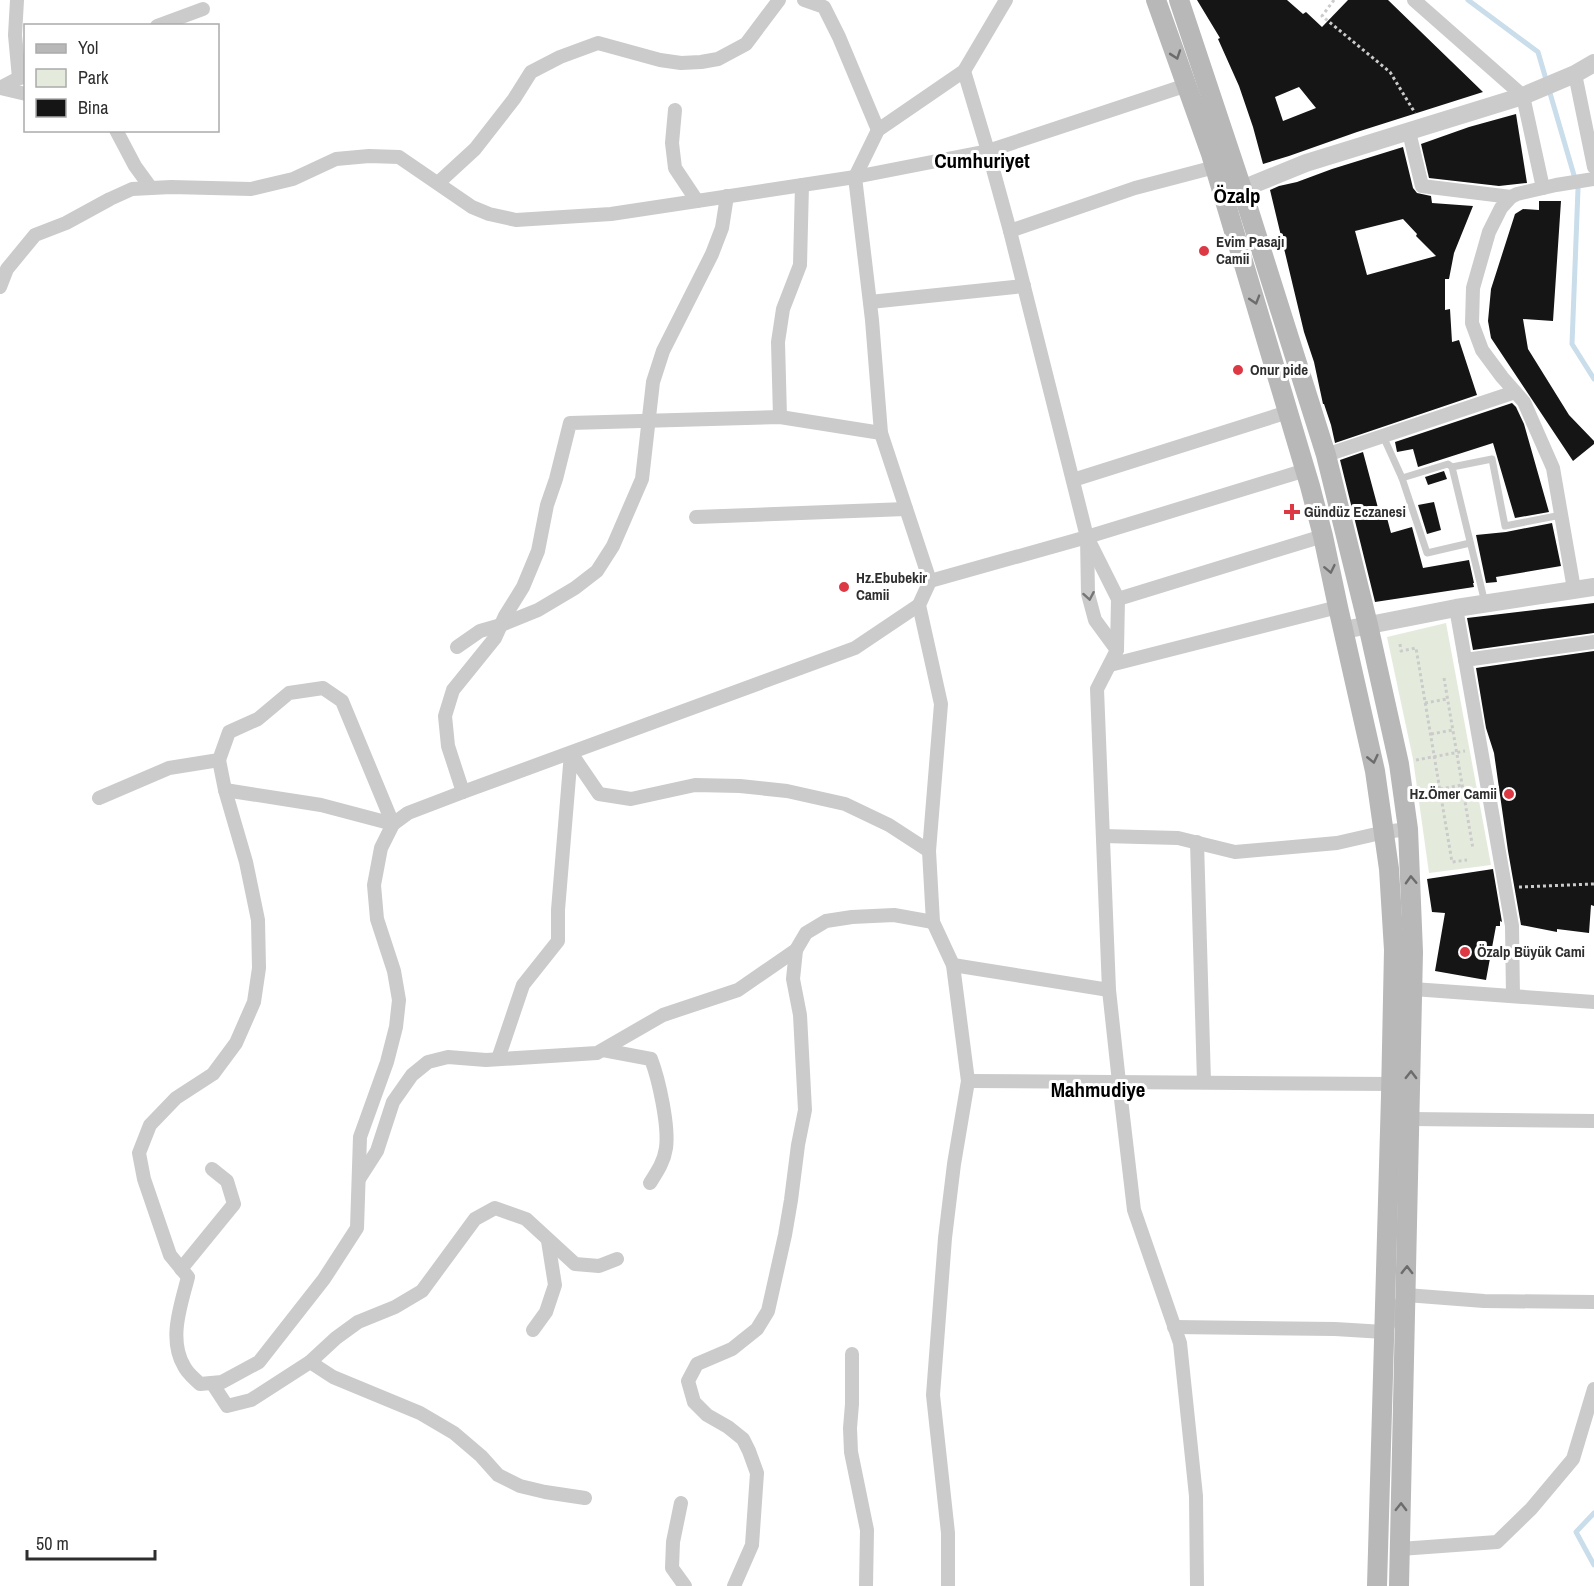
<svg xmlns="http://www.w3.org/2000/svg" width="1594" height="1586" viewBox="0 0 1594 1586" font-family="'Archivo Narrow',sans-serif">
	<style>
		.green { fill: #e4ebdc }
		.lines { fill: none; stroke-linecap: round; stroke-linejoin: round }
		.stream { stroke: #c9ddea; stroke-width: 5 }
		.building { fill: #151515; fill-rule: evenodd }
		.path { stroke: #cbcbcb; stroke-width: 3; stroke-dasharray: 3 3; stroke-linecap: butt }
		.service { stroke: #cbcbcb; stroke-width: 7 }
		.minor { stroke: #cbcbcb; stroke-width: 14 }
		.tertiary { stroke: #cbcbcb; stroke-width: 18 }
		.secondary { stroke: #b8b8b8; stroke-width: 20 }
		.oneway { stroke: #6c6c6c }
		.oneway2 { stroke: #757575 }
		.poi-dot { fill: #dc3944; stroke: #fff; stroke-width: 2 }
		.labels { text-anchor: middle; stroke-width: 6; stroke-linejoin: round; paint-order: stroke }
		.poi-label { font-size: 15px; font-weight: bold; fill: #2e2e2e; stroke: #fff; text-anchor: start }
		.district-label { font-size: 21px; font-weight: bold; fill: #000; stroke: #fff }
	</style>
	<rect width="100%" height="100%" fill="#fff"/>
	<path class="green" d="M1446 623 1491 865 1429 873 1413 759 1387 637Z"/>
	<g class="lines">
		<g class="stream">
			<path d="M1468 0 1538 52 1578 189 1572 344 1594 379"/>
			<path d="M1594 1513 1576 1532 1594 1565"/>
		</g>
	</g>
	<g class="building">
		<path d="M1197 0H1287L1303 14 1306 12 1322 27 1348 0H1388L1483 92 1357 132 1289 156 1263 164 1253 127 1239 86 1218 39 1220 38ZM1299 87 1316 108 1283 121 1275 97Z"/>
		<path d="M1516 114 1527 183 1499 186 1429 178 1421 144 1469 127Z"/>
		<path d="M1403 147 1413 188 1417 193 1431 196 1432 203 1473 206 1454 253 1449 279H1445V310L1450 309 1452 342 1459 340 1477 395 1335 443 1331 425 1324 404H1323L1314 362 1304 332 1270 190 1279 186 1297 182 1332 169ZM1403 219 1417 234 1416 236 1436 256 1367 275 1355 231Z"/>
		<path d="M1539 201H1561L1553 321 1523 319 1528 349 1569 415 1594 441V444L1573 461 1491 338 1488 321 1491 289 1515 214 1523 209 1539 210Z"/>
		<path d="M1512 403 1516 407 1524 424 1549 512 1515 518 1493 443 1418 467 1413 449 1397 452 1395 442Z"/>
		<path d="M1363 452 1381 519 1387 518 1391 533 1412 527 1423 568 1469 560 1474 583H1473L1474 587 1375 602 1340 460Z"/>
		<path d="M1444 471 1447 479 1428 485 1425 477Z"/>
		<path d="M1434 502 1441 530 1427 534 1418 505Z"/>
		<path d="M1552 523 1561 566 1496 577 1497 582 1486 583 1476 535 1506 532Z"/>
		<path d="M1594 603V633L1473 650 1467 618Z"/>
		<path d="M1594 651V906L1591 905 1589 933 1557 929V932L1521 925 1508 851 1494 753 1486 728 1476 668Z"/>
		<path d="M1493 869 1502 922 1500 921V926H1496L1486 980 1435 971 1445 913 1432 912 1427 879Z"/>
	</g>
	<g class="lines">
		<g class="path">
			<path d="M1334 0 1322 16 1390 72 1415 113"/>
			<path d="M1400 644 1401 651 1416 648 1452 862 1467 860"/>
			<path d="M1444 678 1473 849"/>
			<path d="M1425 703 1447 699"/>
			<path d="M1431 734 1453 730"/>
			<path d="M1416 760 1465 751"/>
			<path d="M1440 789 1462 785"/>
			<path d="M1519 887 1594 884"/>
		</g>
		<g class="service">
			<path d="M1383 436 1402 478 1427 553 1470 543"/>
			<path d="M1402 478 1448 464 1452 467"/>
			<path d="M1485 603 1452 467 1492 459 1505 526 1561 515"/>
		</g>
		<g class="minor">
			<path d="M17 0 15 35 19 78"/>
			<path d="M804 0 824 7 839 37 878 130"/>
			<path d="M1414 0 1523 96 1543 188"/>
			<path d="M157 26 203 9"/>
			<path d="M964 71 988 151 1010 231 1087 537 1088 594 1095 620 1117 650"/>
			<path d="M1575 74 1594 167"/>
			<path d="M0 88 19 78 26 77"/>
			<path d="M1 88 26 94"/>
			<path d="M675 110 672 143 675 168 697 201"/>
			<path d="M116 130 135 166 151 188"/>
			<path d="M1409 132 1422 186 1511 197"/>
			<path d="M438 183 475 149 514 99 531 72 560 57 598 43 660 60 681 63 701 62 718 59 746 44 779 0"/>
			<path d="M1010 231 1135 188 1215 167"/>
			<path d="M0 287 7 269 35 235 66 223 110 199 132 189 171 187 251 189 293 179 336 159 369 156 399 157 472 207 489 214 516 220 611 214 855 177 988 151 1187 85"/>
			<path d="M870 302 1024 286"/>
			<path d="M780 417 778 342 783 309 800 265 802 185"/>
			<path d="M1326 455 1515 392"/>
			<path d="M1073 480 1288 412"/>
			<path d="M696 517 906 509"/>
			<path d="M1087 537 1118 599 1117 650 1097 689 1109 990 1119 1082 1134 1210 1180 1343 1196 1496 1197 1586"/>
			<path d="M930 581 1087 537 1306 470"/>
			<path d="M1574 589 1553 468 1524 402 1502 377 1482 350 1472 323 1473 288 1489 232 1501 208 1511 197 1517 194 1556 185 1594 179"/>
			<path d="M1118 599 1323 536"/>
			<path d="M1456 608 1512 926 1513 996"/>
			<path d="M457 647 480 631 501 625 538 610 575 588 597 571 613 546 642 479 653 382 663 351 712 254 722 228 727 196"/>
			<path d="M1465 660 1594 642"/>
			<path d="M1110 665 1338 607"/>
			<path d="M219 760 225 790 246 862 258 920 259 968 254 1002 236 1043 213 1074 176 1098 150 1125 139 1153 144 1179 170 1255 188 1277C181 1305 168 1339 184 1366 187 1373 195 1379 200 1384L222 1382 259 1362 324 1279 357 1228 360 1137 387 1062 396 1027 399 1000 394 971 377 919 374 885 381 848 393 824 408 813 463 792 855 648 919 605"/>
			<path d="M225 790 321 805 393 824"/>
			<path d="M463 792 448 746 445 716 453 690 495 638 505 616 523 587 538 551 547 505 556 479 570 423 780 417 881 433"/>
			<path d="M99 798 169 768 219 760 229 732 258 719 289 693 323 688 342 701 393 824"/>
			<path d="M1103 836 1178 838 1235 852 1337 843 1385 832 1408 829"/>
			<path d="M1197 842 1204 1082"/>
			<path d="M953 965 1109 990"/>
			<path d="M1413 989 1594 1002"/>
			<path d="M603 1050 651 1059C659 1080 669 1126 666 1148 664 1162 657 1172 650 1183"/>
			<path d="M498 1059 523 985 558 941V910L571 753 599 794 631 799 695 785 740 786 787 791 845 804 889 825 929 851"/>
			<path d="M968 1081 1391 1084"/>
			<path d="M1410 1119 1594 1121"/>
			<path d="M359 1179 377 1151 393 1102 412 1075 428 1062 448 1057 486 1060 597 1053 663 1015 738 990 796 950 806 933 826 921 852 917 894 915 933 922"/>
			<path d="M181 1269 234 1204 227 1181 212 1169"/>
			<path d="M1174 1327 1335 1329 1384 1332 1406 1295 1484 1301 1594 1302"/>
			<path d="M533 1330 546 1312 555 1285 548 1241"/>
			<path d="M852 1354V1404L850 1428 851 1452 867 1530 866 1586"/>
			<path d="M310 1362 333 1377 420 1413 454 1433 481 1456 498 1475 520 1486 545 1492 585 1498"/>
			<path d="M212 1383 227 1406 251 1400 310 1362 336 1338 358 1322 395 1307 422 1291 475 1219 495 1208 526 1219 575 1264 599 1266 617 1259"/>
			<path d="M681 1503 673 1542 672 1568 685 1586"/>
			<path d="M1400 1549 1497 1542 1531 1509 1573 1459 1594 1389"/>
			<path d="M734 1586 752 1545 757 1473 749 1451 743 1439 728 1427 707 1415 694 1402 688 1381 697 1364 732 1349 757 1329 768 1311 785 1235 791 1200 798 1145 805 1110 800 1015 793 979 796 950"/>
			<path d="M948 1586V1533L933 1395 945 1238 954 1164 968 1081 953 965 933 922 929 851 941 704 919 605 930 581 881 433 872 320 855 177 878 130 964 71 1006 0"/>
		</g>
		<g class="tertiary">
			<path d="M1229 192 1242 189 1306 163 1523 96 1575 74 1594 63"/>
			<path d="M1344 630 1456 608 1594 587"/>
		</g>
		<g class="secondary">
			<path d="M1156 0 1211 154 1310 486 1323 536 1338 607 1375 771 1389 869 1394 950 1391 1096 1377 1586"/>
			<path d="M1179 0 1242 189 1326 455 1368 625 1399 764 1408 829 1413 952 1399 1586"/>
		</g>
	</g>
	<defs><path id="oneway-chevron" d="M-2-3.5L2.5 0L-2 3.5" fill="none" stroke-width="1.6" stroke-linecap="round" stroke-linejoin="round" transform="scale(1.5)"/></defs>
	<g class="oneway">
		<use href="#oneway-chevron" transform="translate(1176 55) rotate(71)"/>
		<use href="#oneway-chevron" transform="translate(1255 300) rotate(73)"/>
		<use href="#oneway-chevron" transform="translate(1330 569) rotate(78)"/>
		<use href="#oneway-chevron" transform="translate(1373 759) rotate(77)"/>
		<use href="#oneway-chevron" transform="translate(1411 880) rotate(-92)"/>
		<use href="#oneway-chevron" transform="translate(1411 1075) rotate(-89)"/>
		<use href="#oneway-chevron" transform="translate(1407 1270) rotate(-89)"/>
		<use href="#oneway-chevron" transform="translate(1401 1507) rotate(-89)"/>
	</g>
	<use class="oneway2" href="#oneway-chevron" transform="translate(1089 596) rotate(80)"/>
	<g class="poi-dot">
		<circle cx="1204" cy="251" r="6"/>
		<circle cx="1238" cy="370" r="6"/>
		<path d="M1289 503h6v6h6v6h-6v6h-6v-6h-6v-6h6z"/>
		<circle cx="844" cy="587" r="6"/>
		<circle cx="1509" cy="794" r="6"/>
		<circle cx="1465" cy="952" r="6"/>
	</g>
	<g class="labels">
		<g class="poi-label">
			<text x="1216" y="247">Evim Pasajı<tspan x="1216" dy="17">Camii</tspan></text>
			<text x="1250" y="375">Onur pide</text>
			<text x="1304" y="517">Gündüz Eczanesi</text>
			<text x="856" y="583">Hz.Ebubekir<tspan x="856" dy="17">Camii</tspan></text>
			<text x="1497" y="799" text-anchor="end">Hz.Ömer Camii</text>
			<text x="1477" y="957">Özalp Büyük Cami</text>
		</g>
		<g class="district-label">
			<text x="982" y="168">Cumhuriyet</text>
			<text x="1237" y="203">Özalp</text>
			<text x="1098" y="1097">Mahmudiye</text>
		</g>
	</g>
	<rect x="24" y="24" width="195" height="108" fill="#ffffff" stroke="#ababab" stroke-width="1.5"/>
	<rect x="36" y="44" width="30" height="9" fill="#b8b8b8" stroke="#ababab" stroke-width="1.5"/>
	<text x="78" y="54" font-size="18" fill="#2e2e2e">Yol</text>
	<rect x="36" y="69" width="30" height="18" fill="#e4ebdc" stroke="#ababab" stroke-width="1.5"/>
	<text x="78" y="84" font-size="18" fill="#2e2e2e">Park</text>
	<rect x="36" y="99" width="30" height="18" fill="#151515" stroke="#ababab" stroke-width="1.5"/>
	<text x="78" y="114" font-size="18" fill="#2e2e2e">Bina</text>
	<path d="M27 1550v9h128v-9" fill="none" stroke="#2e2e2e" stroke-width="3"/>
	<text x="36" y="1550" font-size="18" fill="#2e2e2e" stroke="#ffffff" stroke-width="4.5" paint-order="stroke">50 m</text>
</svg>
